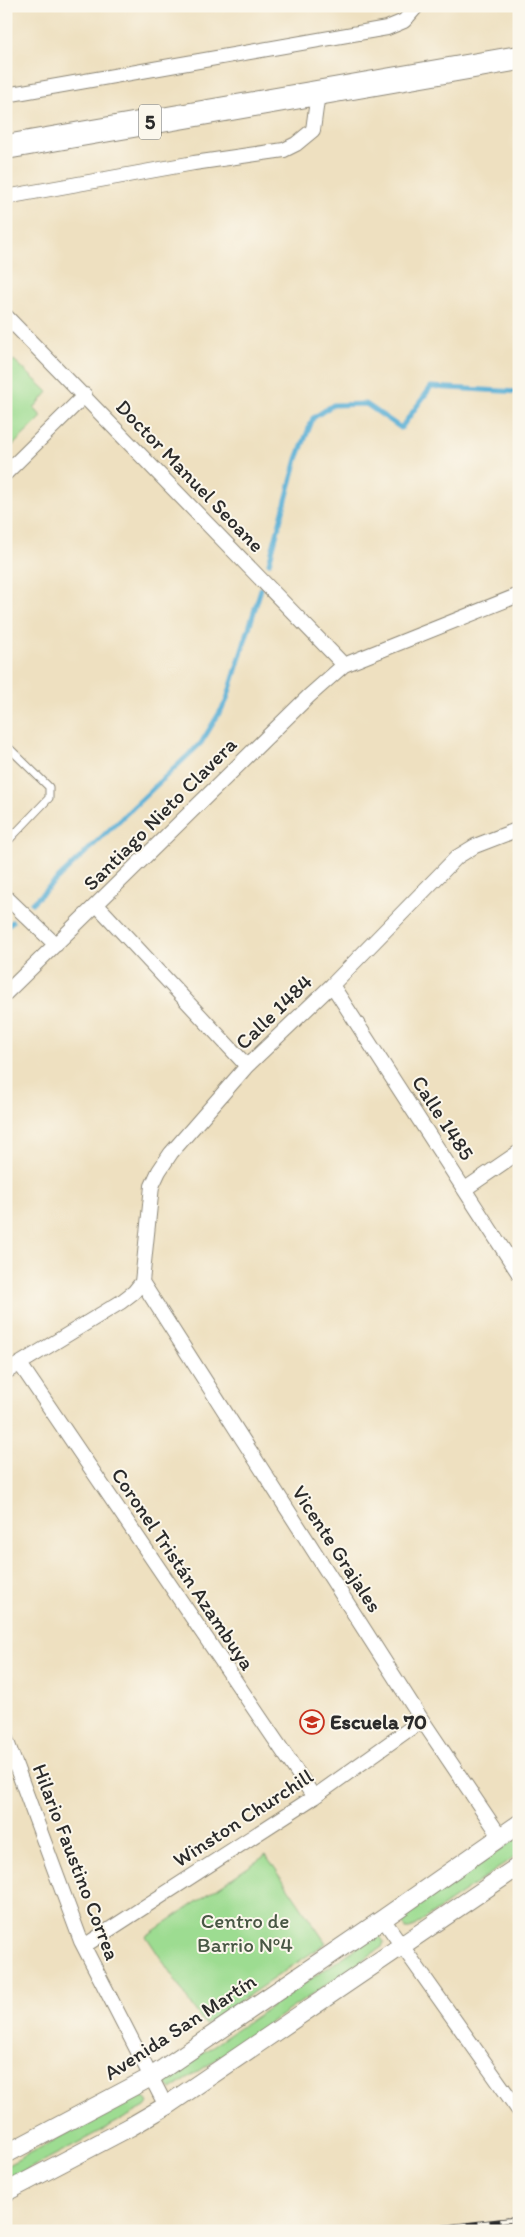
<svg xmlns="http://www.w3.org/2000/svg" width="525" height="2237" viewBox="0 0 525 2237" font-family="Itim,sans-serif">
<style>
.green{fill:#9ddc91;stroke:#64845e}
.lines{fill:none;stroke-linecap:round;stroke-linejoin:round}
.stream{stroke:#59afd5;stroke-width:5}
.service-casing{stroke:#8c8676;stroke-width:9}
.minor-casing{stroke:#8c8676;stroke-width:16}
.tertiary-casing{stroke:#8c8676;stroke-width:20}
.trunk-casing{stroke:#8c8676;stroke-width:26}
.service{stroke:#fff;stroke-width:7}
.minor{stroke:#fff;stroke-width:14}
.tertiary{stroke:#fff;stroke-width:18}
.trunk{stroke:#fff;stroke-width:24}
.rail-casing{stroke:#2b2b2b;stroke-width:5.5}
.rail{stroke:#fbf7ec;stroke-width:4;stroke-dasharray:11;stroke-linecap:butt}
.labels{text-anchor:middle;stroke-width:4;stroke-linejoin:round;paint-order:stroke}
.shield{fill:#fbf7ec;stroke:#696865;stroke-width:1}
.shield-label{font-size:20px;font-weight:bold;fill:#2b2b2b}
.street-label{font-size:21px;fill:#2b2b2b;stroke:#fbf7ec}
.poi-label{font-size:21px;font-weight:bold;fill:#2b2b2b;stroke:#fbf7ec;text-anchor:start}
.park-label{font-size:21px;fill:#485744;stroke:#fbf7ec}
</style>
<rect width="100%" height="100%" fill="#fbf7ec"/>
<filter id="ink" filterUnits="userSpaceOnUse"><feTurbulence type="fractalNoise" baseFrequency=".02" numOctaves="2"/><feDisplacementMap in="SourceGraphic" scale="10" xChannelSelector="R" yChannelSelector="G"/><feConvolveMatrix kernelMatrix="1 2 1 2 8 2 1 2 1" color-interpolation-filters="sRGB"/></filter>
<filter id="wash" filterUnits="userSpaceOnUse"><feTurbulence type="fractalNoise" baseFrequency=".0096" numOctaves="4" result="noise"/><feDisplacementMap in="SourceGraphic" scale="20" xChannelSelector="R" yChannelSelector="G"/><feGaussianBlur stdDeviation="1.12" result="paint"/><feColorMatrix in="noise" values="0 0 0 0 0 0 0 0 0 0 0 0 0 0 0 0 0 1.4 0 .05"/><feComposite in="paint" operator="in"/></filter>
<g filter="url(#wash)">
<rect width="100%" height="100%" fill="#eee0c0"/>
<path class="green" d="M14,360L48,392L34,408L42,417L6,452V367Z
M519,1837V1854L410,1929H406L401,1921L402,1916Z
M266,1855L326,1943L205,2025L146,1936Z
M379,1935L384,1942L382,1947L171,2090L163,2080L374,1936Z
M139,2095H143L148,2103L145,2107L6,2181V2166Z"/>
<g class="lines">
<path class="stream" d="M269,563L297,459L313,418L333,405L366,404L401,428L431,387L519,392
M32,903L201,743L226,702L261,589
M6,926L12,922"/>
</g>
</g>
<g filter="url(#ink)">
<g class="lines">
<g class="service-casing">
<path id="service" d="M6,745L49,787V798L6,843"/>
</g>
<g class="minor-casing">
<path id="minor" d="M6,95L387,28L404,21L417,6
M6,197L194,163L284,150L296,144L313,130L318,93
M6,316L344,665
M6,473L85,395
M6,897L56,945
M97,905L247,1066
M332,985L519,1274
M6,993L309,696L344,665L519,595
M465,1189L519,1152
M142,1282L422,1720L500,1836
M142,1282L152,1186L159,1171L171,1153L247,1066L332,985L457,857L475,846L519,829
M20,1364L314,1797
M6,1372L121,1302L134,1292L142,1282
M6,1739L81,1941L166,2106
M383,1919L519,2111
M84,1946L314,1797L422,1720"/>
</g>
<g class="tertiary-casing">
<path id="tertiary" d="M6,2154L151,2077L383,1919L519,1824
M6,2192L130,2127L166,2106L519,1866"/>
</g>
<g class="trunk-casing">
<path id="trunk" d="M6,147L519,58"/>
</g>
<use href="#service" class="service"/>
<use href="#minor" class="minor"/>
<use href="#tertiary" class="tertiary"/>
<use href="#trunk" class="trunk"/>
<g class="rail-casing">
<path id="rail" d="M413,2231L519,2219"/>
</g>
<use href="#rail" class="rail"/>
</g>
</g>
<defs>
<g id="school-ring" transform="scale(1.25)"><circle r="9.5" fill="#fbf7ec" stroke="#c8321e" stroke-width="1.5"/><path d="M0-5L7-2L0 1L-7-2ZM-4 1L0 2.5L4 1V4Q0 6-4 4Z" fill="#c8321e"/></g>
</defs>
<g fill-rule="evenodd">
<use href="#school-ring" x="312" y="1722"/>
</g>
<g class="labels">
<rect class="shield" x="139" y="104.5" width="22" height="35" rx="4"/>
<g class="shield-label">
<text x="150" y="129">5</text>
</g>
<g class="street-label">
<text transform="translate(190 476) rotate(46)" y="7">Doctor Manuel Seoane</text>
<text transform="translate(160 814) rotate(-45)" y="7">Santiago Nieto Clavera</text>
<text transform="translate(274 1012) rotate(-44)" y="7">Calle 1484</text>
<text transform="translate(443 1118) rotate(57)" y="7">Calle 1485</text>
<text transform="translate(337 1549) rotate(57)" y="7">Vicente Grajales</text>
<text transform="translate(183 1569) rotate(56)" y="7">Coronel Tristán Azambuya</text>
<text transform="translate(243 1818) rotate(-33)" y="7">Winston Churchill</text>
<text transform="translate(76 1862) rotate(69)" y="7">Hilario Faustino Correa</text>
<text transform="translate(180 2027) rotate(-33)" y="7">Avenida San Martín</text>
</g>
<g class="poi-label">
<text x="330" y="1729">Escuela 70</text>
</g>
<g class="park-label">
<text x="245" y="1928">Centro de<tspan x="245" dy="24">Barrio Nº4</tspan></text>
</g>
</g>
<rect width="525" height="2237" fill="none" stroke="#fbf7ec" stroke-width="25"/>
</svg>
